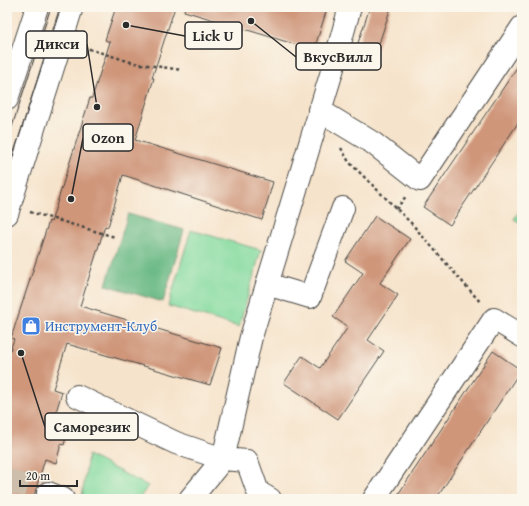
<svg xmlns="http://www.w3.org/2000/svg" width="529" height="506" viewBox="0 0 529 506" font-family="'Gentium Book Plus',serif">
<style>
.green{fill:#83da9e;stroke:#578264}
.forest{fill:#6aba85;stroke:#4a7258}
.building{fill:#cf967a}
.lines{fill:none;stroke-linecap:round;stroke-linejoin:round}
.minor-tunnel{stroke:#cdbeab;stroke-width:22;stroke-dasharray:22 11;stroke-linecap:butt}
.minor-casing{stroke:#494743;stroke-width:24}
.major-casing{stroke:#494743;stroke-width:24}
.path{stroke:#494743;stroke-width:2.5;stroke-dasharray:3 3;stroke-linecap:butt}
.minor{stroke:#fff;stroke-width:22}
.major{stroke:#fff;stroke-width:22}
.tram{stroke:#2b2b2b;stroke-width:1}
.labels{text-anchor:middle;stroke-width:3;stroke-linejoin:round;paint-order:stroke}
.shop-label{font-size:14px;fill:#366cbe;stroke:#fbf7ec;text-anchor:start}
.leader{fill:none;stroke:#2b2b2b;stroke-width:1.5}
.callout-dot{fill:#2b2b2b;stroke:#fbf7ec;stroke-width:1.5}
.callout{fill:#fbf7ec;stroke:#2b2b2b;stroke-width:1.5}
.callout-label{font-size:15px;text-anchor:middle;font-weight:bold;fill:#2b2b2b}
</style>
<rect width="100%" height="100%" fill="#fbf7ec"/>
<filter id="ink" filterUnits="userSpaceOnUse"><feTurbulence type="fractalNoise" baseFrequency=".025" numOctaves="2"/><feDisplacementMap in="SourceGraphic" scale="8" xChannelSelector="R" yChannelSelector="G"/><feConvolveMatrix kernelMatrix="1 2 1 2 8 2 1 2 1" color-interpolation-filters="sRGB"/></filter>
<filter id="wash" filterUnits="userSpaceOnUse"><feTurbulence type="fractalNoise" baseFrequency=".012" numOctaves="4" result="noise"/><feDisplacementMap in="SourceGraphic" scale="16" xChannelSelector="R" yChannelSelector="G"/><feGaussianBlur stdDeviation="0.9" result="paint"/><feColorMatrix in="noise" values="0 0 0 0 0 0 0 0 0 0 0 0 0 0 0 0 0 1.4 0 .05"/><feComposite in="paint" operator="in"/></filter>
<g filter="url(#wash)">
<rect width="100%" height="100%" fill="#f6e3cb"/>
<path class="green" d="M522,207V224L514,219Z
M191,230L261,250L239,327L168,306Z
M88,455L148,486L139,499H85L82,497Z"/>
<path class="forest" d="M128,214L184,230L163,302L106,285Z"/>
<g id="blocks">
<path class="building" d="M116,7H175L152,78H154L135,140L273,182L262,220L123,175L108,227L105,226L80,306L222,348L210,385L67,344L53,389L62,392L53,422L69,426L64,445L61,444L56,463L45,459L33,499H7V360L14,339L11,338L49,221L51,222L90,98H92L110,42L105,40Z
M185,7H308L326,12L314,50L184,11Z
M370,7H391L371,68L352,61Z
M522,60V117L450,225L423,207Z
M375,216L410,239L380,283L398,295L368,340L384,351L338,419L284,383L302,356L320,368L348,327L333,317L363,273L345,261Z
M493,351L521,370L436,499H395Z"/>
</g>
</g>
<g filter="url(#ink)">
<use href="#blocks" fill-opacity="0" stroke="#494743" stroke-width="1"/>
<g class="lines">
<path class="minor-tunnel" d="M7,480L48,493"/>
<g class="minor-casing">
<path id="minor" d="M319,110L373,143L420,180L522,27
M267,284L310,297L343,208
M77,396L176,443L223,459L247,461L258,492L270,499
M48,493L63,499
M190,499L223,459L251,337L333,68L350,7
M374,499L494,319L522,336"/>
</g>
<g class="major-casing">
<path id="major" d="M7,99L37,7
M7,214L72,7"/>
</g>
<path class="path" d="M83,47L134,63L182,70
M341,148L349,162L411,223L481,303
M396,209L407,195
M30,212L115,237"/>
<use href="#minor" class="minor"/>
<use href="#major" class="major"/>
<path class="tram" d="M7,142L51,7
M7,174L61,7"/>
</g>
</g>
<defs>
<g id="shop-square" transform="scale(1)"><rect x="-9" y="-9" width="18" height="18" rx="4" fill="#3f7fe0" stroke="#fbf7ec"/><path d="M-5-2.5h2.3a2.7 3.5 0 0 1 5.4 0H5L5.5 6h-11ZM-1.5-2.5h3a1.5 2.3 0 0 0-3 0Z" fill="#fff"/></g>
</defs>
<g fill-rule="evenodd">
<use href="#shop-square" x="31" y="326"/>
</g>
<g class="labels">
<g class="shop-label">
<text x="45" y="331">Инструмент-Клуб</text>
</g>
</g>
<path class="leader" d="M126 25L185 36M97 107L87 44M251 21L296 57M71 199L83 138M21 353L45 427"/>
<g class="callout-dot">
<circle cx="126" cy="25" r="4"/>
<circle cx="97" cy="107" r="4"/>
<circle cx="251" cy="21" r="4"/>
<circle cx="71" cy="199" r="4"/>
<circle cx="21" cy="353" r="4"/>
</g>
<g class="callout">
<rect x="185" y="22" width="57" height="27" rx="4"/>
<rect x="26" y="31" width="61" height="27" rx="4"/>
<rect x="296" y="43" width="85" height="27" rx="4"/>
<rect x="83" y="124" width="50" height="27" rx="4"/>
<rect x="45" y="413" width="93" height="27" rx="4"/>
</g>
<g class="callout-label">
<text x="213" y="41">Lick U</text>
<text x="57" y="49">Дикси</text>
<text x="338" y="62">ВкусВилл</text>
<text x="108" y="143">Ozon</text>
<text x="92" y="432">Саморезик</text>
</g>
<rect width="529" height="506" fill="none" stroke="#fbf7ec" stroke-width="24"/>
<path d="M20 480v6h57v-6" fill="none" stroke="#2b2b2b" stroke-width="2"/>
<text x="26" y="480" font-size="12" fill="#2b2b2b" stroke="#fbf7ec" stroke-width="3" paint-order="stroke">20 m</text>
</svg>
